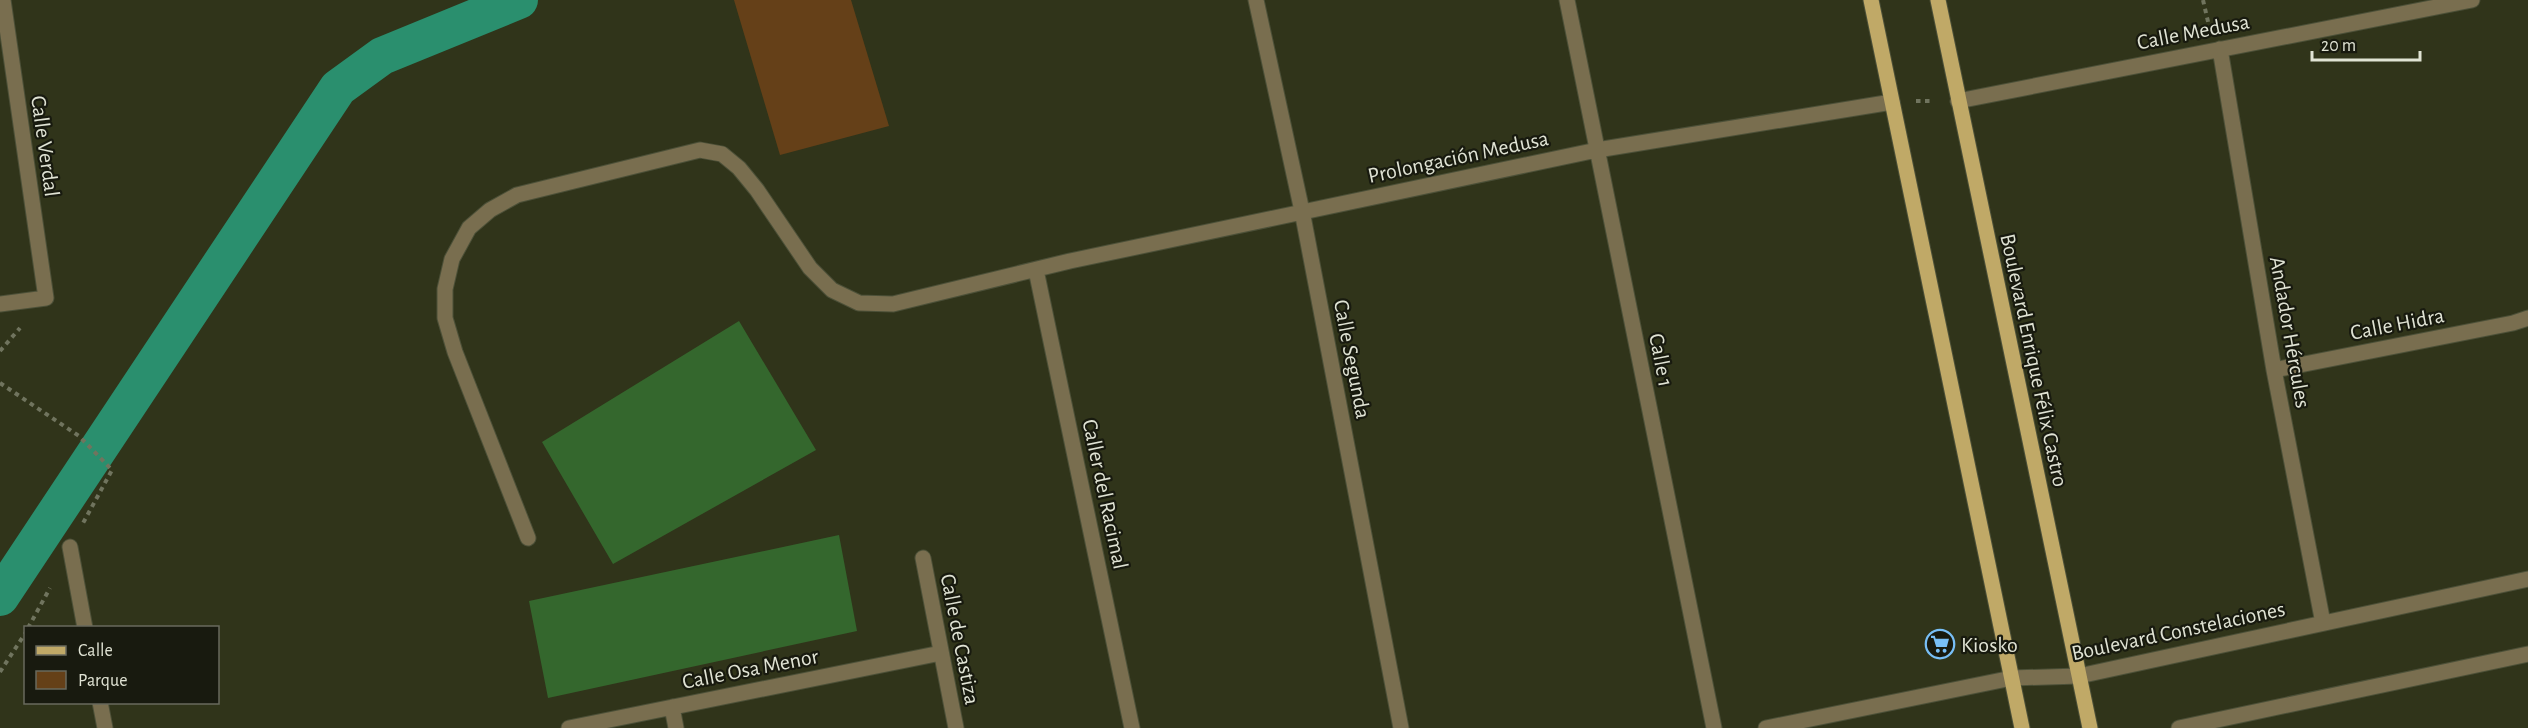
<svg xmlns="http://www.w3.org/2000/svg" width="2528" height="728" viewBox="0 0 2528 728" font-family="'Alegreya Sans',sans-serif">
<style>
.green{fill:#654018}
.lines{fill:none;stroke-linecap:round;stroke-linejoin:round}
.canal{stroke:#2a8f6e;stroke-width:38}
.building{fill:#34672d}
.minor-casing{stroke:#4c5038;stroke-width:17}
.major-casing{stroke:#4c5038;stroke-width:17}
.path{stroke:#70745e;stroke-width:4;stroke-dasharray:4.5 4.5;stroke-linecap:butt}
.minor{stroke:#796e4f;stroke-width:15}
.major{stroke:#c0a967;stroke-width:15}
.labels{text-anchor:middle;stroke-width:4.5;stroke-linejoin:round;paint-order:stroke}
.street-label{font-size:22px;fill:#e0e3d4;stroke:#181a0f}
.poi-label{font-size:22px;fill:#e0e3d4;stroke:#181a0f;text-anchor:start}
</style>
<rect width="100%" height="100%" fill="#30341a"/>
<path class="green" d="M734,0H851L889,126L780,155Z"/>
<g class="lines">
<path class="canal" d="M0,597L338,88L382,56L519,0"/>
</g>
<path class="building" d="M739,321L816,450L613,564L542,442Z
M839,535L857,631L548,698L529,601Z"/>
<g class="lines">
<g class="minor-casing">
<path id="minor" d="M1256,0L1302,211L1401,728
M1567,0L1714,728
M2220,49L2274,370L2323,623
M1958,101L2472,0
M1036,270L1132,728
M0,304L46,298L3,0
M2274,370L2513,323L2528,318
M528,538L455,352L445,318V289L452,259L469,228L490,210L517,195L700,150L722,154L739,168L757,190L810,268L832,290L859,303L893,304L1070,261L1597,150L1892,102
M70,547L85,628
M923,558L956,728
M100,702L105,728
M672,707L676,728
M569,728L941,653
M1766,728L2012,678L2079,676L2528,579
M2179,728L2528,654"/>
</g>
<g class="major-casing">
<path id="major" d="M1871,0L2022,728
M1938,0L2090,728"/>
</g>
<path class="path" d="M2203,0L2209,26
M1916,101H1933
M0,351L20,328
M0,383L79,436L112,470L82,525
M28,628L50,588
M0,672L26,632"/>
<use href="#minor" class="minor"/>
<use href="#major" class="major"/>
</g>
<defs>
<g id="supermarket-ring" transform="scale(1.5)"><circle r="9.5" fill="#181a0f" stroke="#78bff7" stroke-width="1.5"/><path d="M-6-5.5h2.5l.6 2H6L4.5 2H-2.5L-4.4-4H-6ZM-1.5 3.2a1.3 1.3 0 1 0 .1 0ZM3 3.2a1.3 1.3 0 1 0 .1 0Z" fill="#78bff7"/></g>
</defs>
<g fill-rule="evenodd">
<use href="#supermarket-ring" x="1940" y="644"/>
</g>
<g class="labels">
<g class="street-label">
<text transform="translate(2193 31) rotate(-11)" y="8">Calle Medusa</text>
<text transform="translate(46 146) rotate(82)" y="8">Calle Verdal</text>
<text transform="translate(1458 156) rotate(-12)" y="8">Prolongación Medusa</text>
<text transform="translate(2397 323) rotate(-11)" y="8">Calle Hidra</text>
<text transform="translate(2291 332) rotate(80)" y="8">Andador Hércules</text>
<text transform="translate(1353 359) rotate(79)" y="8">Calle Segunda</text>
<text transform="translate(1662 360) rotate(79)" y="8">Calle 1</text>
<text transform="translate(2035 360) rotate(78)" y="8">Boulevard Enrique Félix Castro</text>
<text transform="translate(1106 494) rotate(78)" y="8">Caller del Racimal</text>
<text transform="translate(2178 630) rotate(-12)" y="8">Boulevard Constelaciones</text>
<text transform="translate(961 639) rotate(79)" y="8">Calle de Castiza</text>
<text transform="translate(750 668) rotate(-11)" y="8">Calle Osa Menor</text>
</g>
<g class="poi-label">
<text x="1961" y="652">Kiosko</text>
</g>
</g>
<rect x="24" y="626" width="195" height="78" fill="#181a0f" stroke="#686a5e" stroke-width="1.5"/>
<rect x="36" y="646" width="30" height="9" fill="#c0a967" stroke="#686a5e" stroke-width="1.5"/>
<text x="78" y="656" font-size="18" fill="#e0e3d4">Calle</text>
<rect x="36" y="671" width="30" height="18" fill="#654018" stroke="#686a5e" stroke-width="1.5"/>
<text x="78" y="686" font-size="18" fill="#e0e3d4">Parque</text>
<path d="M2312 51v9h108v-9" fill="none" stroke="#e0e3d4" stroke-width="3"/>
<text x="2321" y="51" font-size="18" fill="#e0e3d4" stroke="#181a0f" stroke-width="4.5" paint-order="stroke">20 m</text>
</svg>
